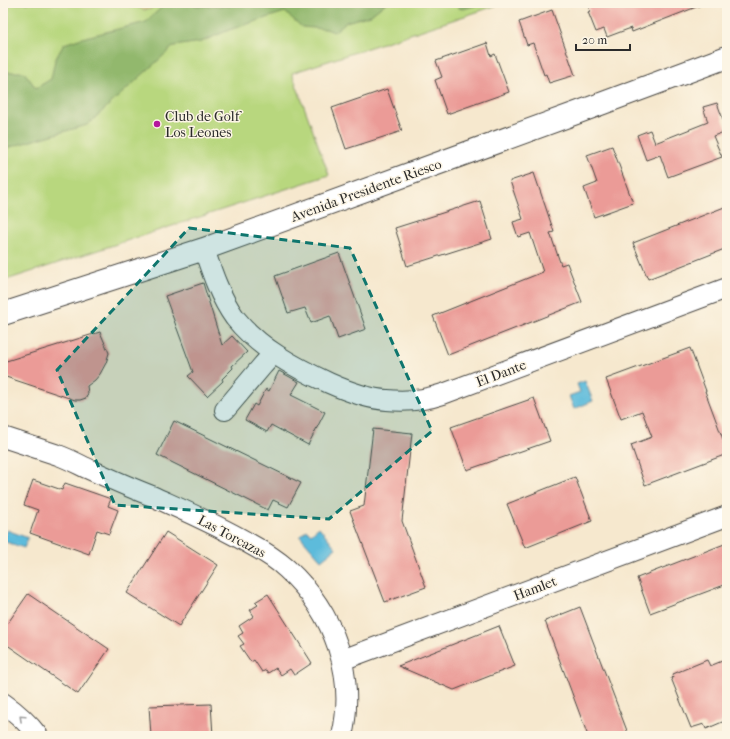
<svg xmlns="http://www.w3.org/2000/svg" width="730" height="739" viewBox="0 0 730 739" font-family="'IM FELL French Canon',serif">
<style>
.green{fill:#b8d77e;stroke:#728154}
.forest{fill:#92b86d;stroke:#5e724c}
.sand{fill:#eeda9e;stroke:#8c8264}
.water{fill:#5dbbdb;stroke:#447383}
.building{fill:#eb9b97}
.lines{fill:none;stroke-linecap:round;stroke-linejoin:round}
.street-casing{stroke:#494743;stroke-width:22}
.secondary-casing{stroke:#494743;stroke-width:24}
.street{stroke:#fff;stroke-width:20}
.secondary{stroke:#fff;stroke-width:22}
.oneway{stroke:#a0a0a0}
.marked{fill:#0f766e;fill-opacity:0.2;stroke:#0f766e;stroke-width:3;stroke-dasharray:8 5;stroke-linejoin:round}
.poi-dot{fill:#b5179e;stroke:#fcf5e5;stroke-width:1.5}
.labels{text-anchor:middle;stroke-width:3;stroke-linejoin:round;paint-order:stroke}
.poi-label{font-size:14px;fill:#2b2b2b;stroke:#fcf5e5;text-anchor:start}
.street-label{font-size:14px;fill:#2b2b2b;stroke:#fcf5e5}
</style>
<rect width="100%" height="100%" fill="#fcf5e5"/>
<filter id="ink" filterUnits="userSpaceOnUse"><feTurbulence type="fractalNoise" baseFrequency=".025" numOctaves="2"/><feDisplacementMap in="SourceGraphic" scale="8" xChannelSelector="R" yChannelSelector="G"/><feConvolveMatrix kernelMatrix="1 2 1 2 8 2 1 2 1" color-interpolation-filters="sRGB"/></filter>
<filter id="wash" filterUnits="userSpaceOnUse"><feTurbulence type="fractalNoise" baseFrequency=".012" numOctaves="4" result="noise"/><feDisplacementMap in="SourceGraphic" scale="16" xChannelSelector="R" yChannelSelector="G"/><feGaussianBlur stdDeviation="0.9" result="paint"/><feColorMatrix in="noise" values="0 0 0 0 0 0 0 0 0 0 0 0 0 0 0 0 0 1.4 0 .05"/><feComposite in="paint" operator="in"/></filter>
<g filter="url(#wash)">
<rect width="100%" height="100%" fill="#f6e8ce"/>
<path class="green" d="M3,3H504L292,73L329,175L3,281Z"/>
<path class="forest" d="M170,3H187L199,6H229L236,3H386L371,15L346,22L334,32L326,29L302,27L285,12L229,30L201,42L174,46L87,125L3,149V73L4,72H24L36,88L51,79L55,60L64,44L82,38L146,22L163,6Z
M457,3H484L463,9L459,8Z"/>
<path class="sand" d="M136,3H155L151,9L143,10L137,6Z"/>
<path class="water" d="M585,381L593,401L574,409L569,396L580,392L577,384Z
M319,527L336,548L321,560L300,536L307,530L311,534Z
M7,530L28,538L24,548L3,541Z"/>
<g id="blocks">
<path class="building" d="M587,3H704V4L632,32L631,28L607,37L604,29L596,32L588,12L590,11Z
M552,10L575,75L549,83L546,74L544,75L533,43L527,45L519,22Z
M487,43L491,56L495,54L509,92L447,114L435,80L442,77L436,61Z
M387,89L402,131L346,149L332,108Z
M717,103L727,130V131L713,136L722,157L668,177L660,155L646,160L637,135L650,130L655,143L708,122L703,107Z
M612,146L633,203L594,217L584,188L597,183L587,155Z
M534,173L554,232L550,233L561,265L567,263L582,302L448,355L433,316L543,272L530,233L518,237L513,222L523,219L510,181Z
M480,201L492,239L407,266L395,228Z
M727,206V248L648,279L633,243Z
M339,253L366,329L338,339L330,316L311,323L305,308L288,313L275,276Z
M203,283L222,345L232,336L247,352L232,366L233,368L222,379L223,381L207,396L188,376L193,372L165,296Z
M100,332L109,353L106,363L100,374L95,380L87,386L88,393L86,398L80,400H75L3,376V362Z
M690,348L706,391H705L727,450V454L645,485L631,445L652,437L642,411L621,419L606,379Z
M279,371L299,382L291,395L325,412L308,445L271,425L267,432L245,420L254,404L257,406L266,389L269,391Z
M534,398L550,441L467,470L451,427Z
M174,421L301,483L288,507L273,500L268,510L157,455Z
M373,429L412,433L402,521L426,587L385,602L350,511L364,506Z
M575,477L592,521L525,548L507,504Z
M33,480L62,490L65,483L111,499L108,506L118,510L109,534L97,530L89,554L30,533L38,510L24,505Z
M166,532L218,565L179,626L127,593Z
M727,543V584L650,613L637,578Z
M28,594L109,649L78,694L3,642V630Z
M268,594L312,663L294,675L290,669L281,675L276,668L268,673L266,670L262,672L254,660L251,662L240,646L244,644L238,636L243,633L239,626L254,616L250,610L258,605L255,602Z
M580,607L629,736H588L545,621Z
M499,626L515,666L454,690L398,666Z
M727,659V720L706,729L704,724L691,728L671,678L674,677L673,674L707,660L710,666Z
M211,704L213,736H151L149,706Z"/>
</g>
</g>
<g filter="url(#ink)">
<use href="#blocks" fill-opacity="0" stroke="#494743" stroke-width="1"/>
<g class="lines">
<g class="street-casing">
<path id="street" d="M204,249C212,273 220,297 235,318C259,348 294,367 329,383C347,391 367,399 387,400C406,402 425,400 443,394L727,288
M225,410L263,365L274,353
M3,437C21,443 40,449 58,455C69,459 80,465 91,470C111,479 131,488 152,496C185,511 218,525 250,544C263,551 276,559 287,569C310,590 328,617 338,647C347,675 349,707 342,736
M342,660L727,516
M3,703C16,712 28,723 38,736"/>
</g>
<g class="secondary-casing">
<path id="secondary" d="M3,314L204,249L579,112L727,57"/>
</g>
<use href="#street" class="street"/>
<use href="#secondary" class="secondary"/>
</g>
<defs><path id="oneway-chevron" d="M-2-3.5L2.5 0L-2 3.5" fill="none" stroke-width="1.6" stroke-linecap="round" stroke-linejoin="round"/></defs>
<use class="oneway" href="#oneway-chevron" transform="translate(22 718) rotate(-137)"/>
</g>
<path class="marked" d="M189,228L350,248L432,431L329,519L115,505L57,370Z"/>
<circle class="poi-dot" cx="157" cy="124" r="4"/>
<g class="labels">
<g class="poi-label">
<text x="165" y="121">Club de Golf<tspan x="165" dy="16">Los Leones</tspan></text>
</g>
<g class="street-label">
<text transform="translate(366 190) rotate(-20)" y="5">Avenida Presidente Riesco</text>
<text transform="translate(501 373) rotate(-21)" y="5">El Dante</text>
<text transform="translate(232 536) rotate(28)" y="5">Las Torcazas</text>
<text transform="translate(535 588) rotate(-21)" y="5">Hamlet</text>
</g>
</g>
<rect width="730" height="739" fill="none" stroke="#fcf5e5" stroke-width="16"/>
<path d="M576 44v6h54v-6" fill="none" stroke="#2b2b2b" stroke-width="2"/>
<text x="582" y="44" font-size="12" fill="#2b2b2b" stroke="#fcf5e5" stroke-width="3" paint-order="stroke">20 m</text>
</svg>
